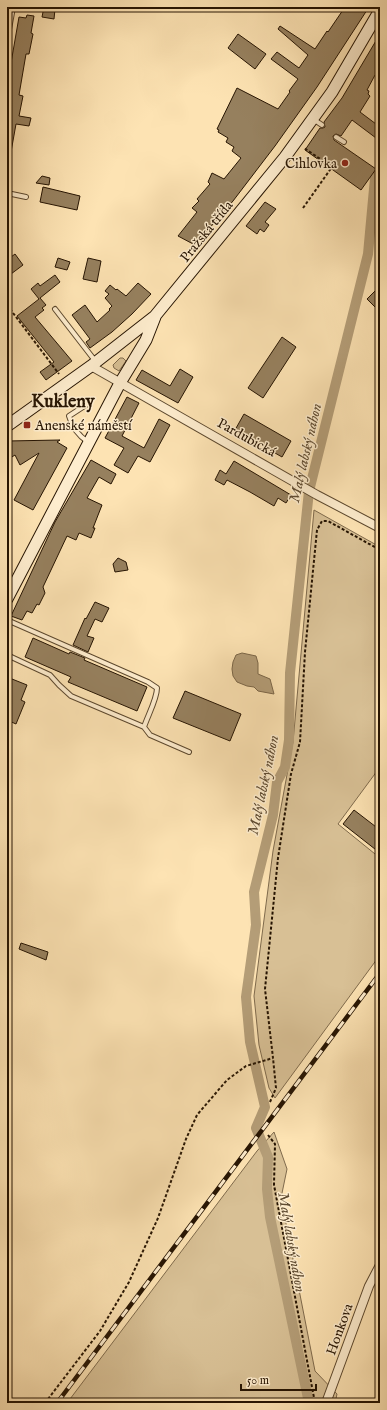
<svg xmlns="http://www.w3.org/2000/svg" width="387" height="1410" viewBox="0 0 387 1410" font-family="'IM FELL English',serif">
<style>
.green{fill:#d8c095;stroke:#7f6a4c}
.water{fill:#b49d77;stroke:#7b6648}
.lines{fill:none;stroke-linecap:round;stroke-linejoin:round}
.stream{stroke:#7b6648;stroke-width:3}
.canal{stroke:#b49d77;stroke-width:10}
.building{fill:#96805e;stroke:#261402}
.lane-casing{stroke:#5c482e;stroke-width:6}
.street-casing{stroke:#5c482e;stroke-width:10}
.secondary-casing{stroke:#261402;stroke-width:13}
.path{stroke:#261402;stroke-width:2;stroke-dasharray:3 2;stroke-linecap:butt}
.lane{stroke:#feedce;stroke-width:4}
.street{stroke:#feedce;stroke-width:8}
.secondary{stroke:#feedce;stroke-width:11}
.rail-casing{stroke:#261402;stroke-width:4.5}
.rail{stroke:#feedce;stroke-width:3;stroke-dasharray:9;stroke-linecap:butt}
.poi-dot{fill:#8f2418;stroke:#feedce;stroke-width:1.5}
.labels{text-anchor:middle;stroke-width:3;stroke-linejoin:round;paint-order:stroke}
.poi-label{font-size:14px;fill:#261402;stroke:#feedce;text-anchor:end}
.street-label{font-size:14px;fill:#261402;stroke:#feedce}
.water-label{font-size:15px;font-style:italic;fill:#5f4b31;stroke:#feedce}
.district-label{font-size:18px;font-weight:bold;fill:#261402;stroke:#feedce}
</style>
<rect width="100%" height="100%" fill="#fde3b3"/>
<filter id="stains"><feTurbulence type="fractalNoise" baseFrequency=".005" numOctaves="4"/><feColorMatrix values="0 0 0 0 .2 0 0 0 0 .09 0 0 0 0 .02 0 0 0 .5 -.17"/></filter>
<radialGradient id="worn" r=".72"><stop offset=".6" stop-color="#630" stop-opacity="0"/><stop offset="1" stop-color="#630" stop-opacity=".3"/></radialGradient>
<path class="green" d="M120,358H123L126,361L119,371L114,368L113,365Z
M314,510L380,547V650H378L380,680V767L338,824L380,858V955L275,1098L269,1088L259,1045L254,996L273,851L293,742Z
M274,1132L287,1169L281,1198L315,1371L337,1394L335,1403H67L257,1151Z"/>
<path class="water" d="M242,653L256,656L258,663V674L270,679L274,694L258,691L254,687L247,686L237,682L233,676L232,669L233,662L236,655Z"/>
<g class="lines">
<path class="stream" d="M377,1403L380,1389"/>
<path class="canal" d="M309,1403L270,1217L267,1189L268,1157L256,1128L265,1107L250,1042L246,997L256,925L254,892L273,815L277,782L285,767L289,740L290,673L309,491L368,254L375,178L380,170"/>
</g>
<path class="building" d="M44,7L55,9L54,19L42,17Z
M345,7H369L317,87L275,146L233,201L195,245L178,236L197,212L192,208L199,201L197,199L210,184L208,182L212,173L224,179L241,158L232,151L234,147L226,142L228,138L218,132L219,130L217,129L237,88L278,109L290,92L289,91L298,79L271,59L277,52L299,68L308,55L278,29L280,26L315,49L327,31L328,32Z
M27,15L34,16L31,33L33,34L29,54H26L19,95L23,96L19,116L31,118L29,126L16,124L11,152L7,151V86L19,17L26,18Z
M238,34L266,54L255,69L228,48Z
M380,34V71L377,76L375,75L367,90L369,91L368,94L370,96L360,112L380,127V141L352,120L341,136L336,134L333,136L334,140L376,169L361,190L305,150L320,128H323L325,127L324,122L342,98Z
M42,176L50,178L49,185L36,183Z
M43,187L80,196L77,210L40,202Z
M265,202L276,209L265,222L269,225L264,232L260,229L257,234L246,226Z
M15,254L23,265L7,277V260Z
M58,258L70,262L67,270L55,267Z
M88,258L101,261L97,282L83,279Z
M55,275L60,282L40,298L46,305L42,308L44,310L35,317L72,361L46,380L40,372L54,362L17,316L39,299L31,289L38,283L40,286Z
M138,283L151,294L132,314L112,332L90,348L86,342L90,339L72,315L85,305L97,322L110,310L109,309L112,306L105,298L109,294L105,291L110,285L116,290L117,289L126,296Z
M380,286V312L367,299Z
M282,337L296,347L263,398L248,388Z
M180,369L193,377L178,403L136,380L142,370L170,386Z
M127,397L139,403L122,436L144,448L159,419L170,425L150,462L138,456L128,473L114,465L124,448L105,438Z
M244,414L291,441L282,457L235,430Z
M60,440L57,442L67,448L33,510L14,500L39,453L20,465L15,455L7,460V441Z
M91,460L116,474L111,484L99,477L87,498L102,505L93,528H95L91,538L79,533L76,540L67,536L43,587L45,593L39,605L37,604L32,613L27,611L22,620L11,616L55,522Z
M234,461L291,495L286,503L278,498L274,506L250,492L227,480L224,485L215,480L220,470L226,474Z
M118,558L126,562L128,570L115,572L113,564Z
M95,602L109,608L102,622L95,619L87,636L94,638L88,652L73,645L85,618L86,619Z
M33,638L69,654L70,652L85,658L84,660L147,687L137,711L68,682L71,677L25,657Z
M7,677L27,685L21,700L25,702L16,724L7,720Z
M185,691L241,714L230,741L173,718Z
M354,810L380,830V853L343,824Z
M21,943L48,952L46,960L19,949Z"/>
<g class="lines">
<g class="lane-casing">
<path id="lane" d="M313,119L322,125
M336,137L344,142
M7,193L26,197
M55,309L96,362
M88,442C79,436 72,427 69,416L89,403
M7,620L148,682L157,688C157,699 148,715 144,727L150,735L189,752
M7,655L50,675L59,685L71,696L144,727"/>
</g>
<g class="street-casing">
<path id="street" d="M7,29L11,7
M91,366L317,495L380,528
M326,1403L369,1286L380,1265"/>
</g>
<g class="secondary-casing">
<path id="secondary" d="M7,426L91,366L155,316L285,157L332,92L380,10
M7,599L120,383L146,340L155,317"/>
</g>
<path class="path" d="M303,208L332,167L304,148
M7,305L59,374
M270,1102L276,1088L273,1058
M268,1135L275,1144L274,1185L315,1403
M45,1403L100,1331L129,1282L158,1218L186,1139L197,1115L227,1080L246,1066L273,1058L265,989L278,858L291,774L300,742L305,652L317,530L322,521H328L380,550"/>
<use href="#lane" class="lane"/>
<use href="#street" class="street"/>
<use href="#secondary" class="secondary"/>
<g class="rail-casing">
<path id="rail" d="M57,1403L380,973"/>
</g>
<use href="#rail" class="rail"/>
</g>
<g class="poi-dot">
<circle cx="345" cy="163" r="4"/>
<rect x="23" y="421" width="8" height="8" rx="2"/>
</g>
<g class="labels">
<g class="poi-label">
<text x="337" y="168">Cihlovka</text>
<text x="35" y="430" text-anchor="start">Anenské náměstí</text>
</g>
<g class="street-label">
<text transform="translate(206 231) rotate(-51)" y="5">Pražská třída</text>
<text transform="translate(247 437) rotate(29)" y="5">Pardubická</text>
<text transform="translate(339 1329) rotate(-70)" y="5">Honkova</text>
</g>
<g class="water-label">
<text transform="translate(305 453) rotate(-77)" y="5">Malý labský náhon</text>
<text transform="translate(263 785) rotate(-78)" y="5">Malý labský náhon</text>
<text transform="translate(292 1242) rotate(80)" y="5">Malý labský náhon</text>
</g>
<g class="district-label">
<text x="63" y="407">Kukleny</text>
</g>
</g>
<rect width="387" height="1410" fill="none" stroke="#fde3b3" stroke-width="24"/>
<rect x="8" y="8" width="371" height="1394" fill="none" stroke="#261402" stroke-width="2"/>
<rect x="12" y="12" width="363" height="1386" fill="none" stroke="#261402"/>
<path d="M241 1384v6h75v-6" fill="none" stroke="#261402" stroke-width="2"/>
<text x="247" y="1384" font-size="12" fill="#261402" stroke="#feedce" stroke-width="3" paint-order="stroke">50 m</text>
<rect width="100%" height="100%" filter="url(#stains)"/>
<rect width="100%" height="100%" fill="url(#worn)"/>
</svg>
